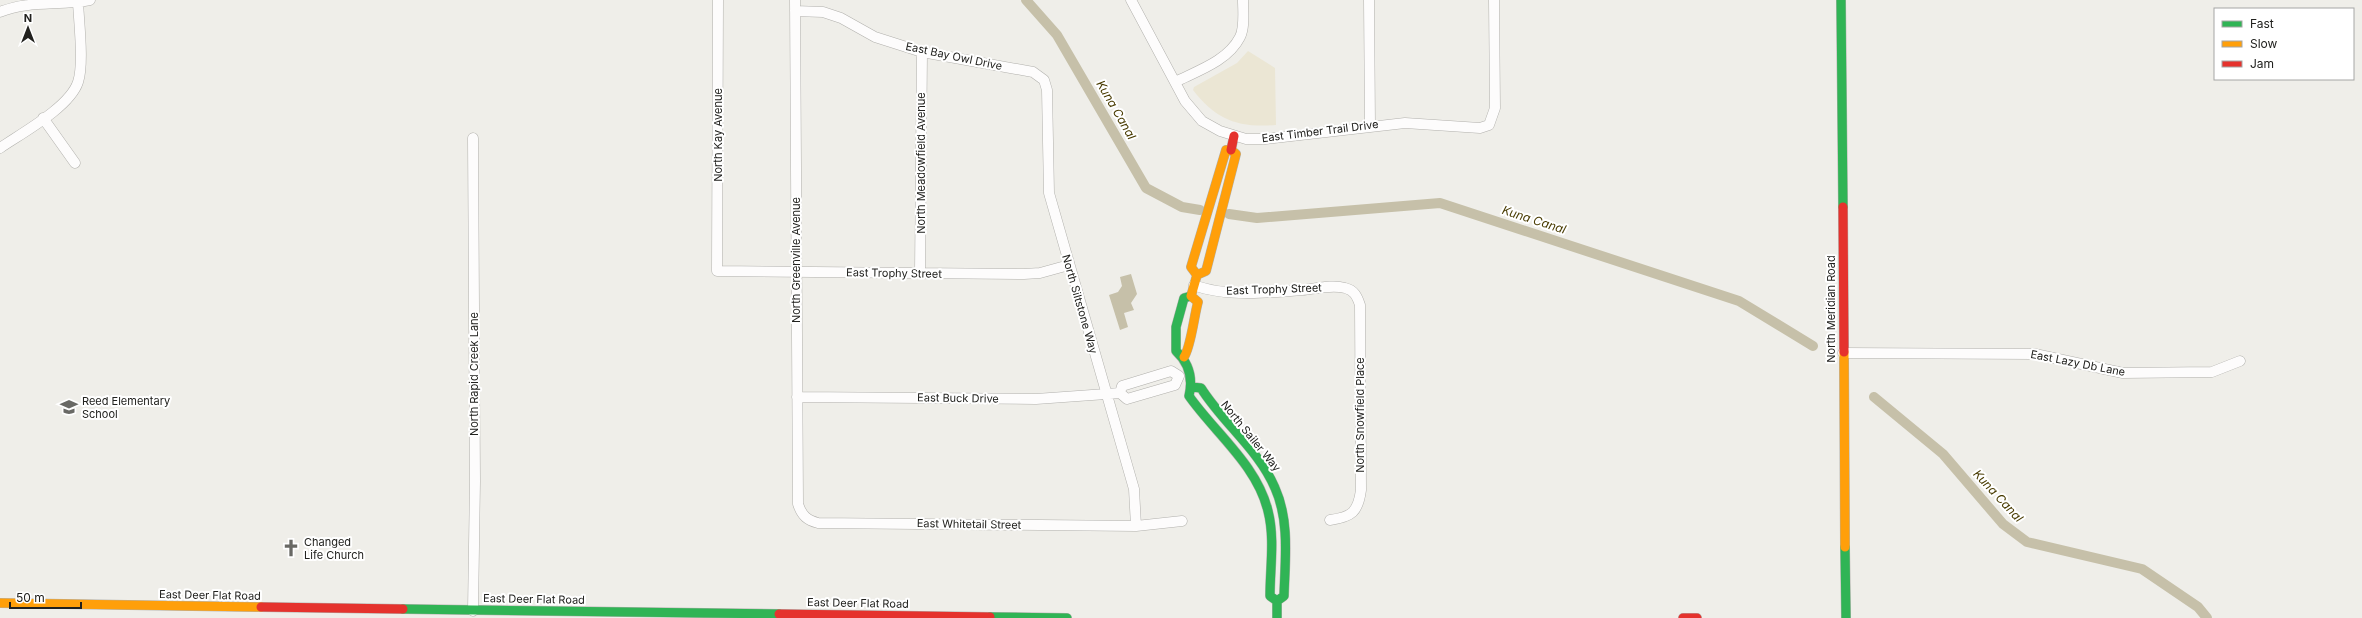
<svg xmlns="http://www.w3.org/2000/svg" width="2362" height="618" viewBox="0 0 2362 618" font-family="Inter,sans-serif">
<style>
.green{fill:#ebe6d4}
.water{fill:#c6c0a9}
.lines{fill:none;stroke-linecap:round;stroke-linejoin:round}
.canal{stroke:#c6c0a9;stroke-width:10}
.street-casing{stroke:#b1b0ac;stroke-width:11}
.fast-casing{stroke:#b1b0ac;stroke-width:10}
.slow-casing{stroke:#b1b0ac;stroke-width:10}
.jam-casing{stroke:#b1b0ac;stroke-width:10}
.street{stroke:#fdfcfc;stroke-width:10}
.fast{stroke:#30b455;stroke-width:9}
.slow{stroke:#ff9f0a;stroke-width:9}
.jam{stroke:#e5322d;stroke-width:9}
.labels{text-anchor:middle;stroke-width:4;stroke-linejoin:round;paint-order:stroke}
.street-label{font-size:11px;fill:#21211e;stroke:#fff}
.poi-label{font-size:11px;fill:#21211e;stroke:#fff;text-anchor:start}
.water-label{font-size:12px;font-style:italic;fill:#483b00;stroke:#fff}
</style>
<rect width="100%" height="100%" fill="#efeee9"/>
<path class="green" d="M1248,51L1275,68L1276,125C1238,128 1216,120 1193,90L1194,87L1237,63Z"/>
<path class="water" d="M1131,274L1137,294L1131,303L1134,310L1124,313L1128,327L1120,330L1109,295L1118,292L1122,286L1120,277Z"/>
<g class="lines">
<path class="canal" d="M1026,0L1057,35L1146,188L1182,207L1200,210
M1229,214L1257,218L1440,203L1739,301L1813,346
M1874,397L1943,454L2003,524L2027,542L2142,569L2198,607L2207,618"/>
<g class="street-casing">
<path id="street" d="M718,0L717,271L1024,274L1040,273L1069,265
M795,0L798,504C802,516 807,520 818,523L1136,526L1182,521
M1131,0L1185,101L1202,121L1220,131L1246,139H1265L1405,123L1480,128L1489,125L1495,108L1494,0
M1369,0L1370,125
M795,11L823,12L841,18L875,37L922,52L1033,72L1044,80L1047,90L1049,193L1134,489L1136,526
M0,12C29,0 59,6 90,0
M1175,82C1197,71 1228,61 1240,37C1245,27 1243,11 1243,0
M43,118L75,163
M0,148C22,133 70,107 78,82C84,64 79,23 78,2
M920,273L922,52
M1194,285C1224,297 1270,293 1302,290C1315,289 1332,284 1345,288C1354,290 1357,296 1360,305L1361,490C1358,512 1352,517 1330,520
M1843,353L2035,354L2123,373L2212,372L2240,361
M1171,371L1179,376L1175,385L1127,399L1120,393L1122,386Z
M797,397L1036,399L1120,393
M473,611L475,481L473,138"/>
</g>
<g class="fast-casing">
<path id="fast" d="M1841,0L1843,207
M1191,296L1184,298L1176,327V351C1189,363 1193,379 1189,396C1215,433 1257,465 1268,511C1275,538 1270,568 1270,596L1277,601
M1192,387L1201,388C1223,423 1259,450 1275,488C1290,521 1285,561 1284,596L1277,601
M1845,547L1846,618
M1277,601V618
M403,609L779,614
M990,617L1067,618"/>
</g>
<g class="slow-casing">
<path id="slow" d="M1191,296L1197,275L1191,267L1226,150H1231L1236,154L1206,271L1197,275
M1844,352L1845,547
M1184,357C1191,347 1194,316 1198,302L1191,296
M0,603L261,607"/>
</g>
<g class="jam-casing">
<path id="jam" d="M1231,150L1234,136
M1843,207L1844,352
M261,607L403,609
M779,614L990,617
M1683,618H1697"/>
</g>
<use href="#street" class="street"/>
<use href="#fast" class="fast"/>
<use href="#slow" class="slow"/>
<use href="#jam" class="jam"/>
</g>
<defs>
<g id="school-bare" transform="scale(1.38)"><path d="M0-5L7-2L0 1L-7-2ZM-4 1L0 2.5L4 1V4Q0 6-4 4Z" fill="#696965" stroke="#fff" stroke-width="2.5" paint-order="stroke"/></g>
<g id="church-bare" transform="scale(1.38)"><path d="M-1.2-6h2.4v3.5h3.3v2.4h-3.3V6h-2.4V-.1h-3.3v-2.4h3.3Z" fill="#696965" stroke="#fff" stroke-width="2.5" paint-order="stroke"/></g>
</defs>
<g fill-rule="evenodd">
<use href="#school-bare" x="69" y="407"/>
<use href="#church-bare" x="291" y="548"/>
</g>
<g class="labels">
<g class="street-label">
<text transform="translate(954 56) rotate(12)" y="4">East Bay Owl Drive</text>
<text transform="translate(1320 131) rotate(-7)" y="4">East Timber Trail Drive</text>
<text transform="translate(718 135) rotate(-90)" y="4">North Kay Avenue</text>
<text transform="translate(921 163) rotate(-90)" y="4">North Meadowfield Avenue</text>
<text transform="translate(796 260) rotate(-90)" y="4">North Greenville Avenue</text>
<text transform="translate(894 273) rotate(1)" y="4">East Trophy Street</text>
<text transform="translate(1274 289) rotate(-2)" y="4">East Trophy Street</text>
<text transform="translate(1080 304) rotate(74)" y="4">North Siltstone Way</text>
<text transform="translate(1831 309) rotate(-90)" y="4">North Meridian Road</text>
<text transform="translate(2078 363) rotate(11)" y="4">East Lazy Db Lane</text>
<text transform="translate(474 374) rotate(-90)" y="4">North Rapid Creek Lane</text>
<text transform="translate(958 398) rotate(1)" y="4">East Buck Drive</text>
<text transform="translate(1360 415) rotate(-90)" y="4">North Snowfield Place</text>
<text transform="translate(1251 436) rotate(51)" y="4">North Sailer Way</text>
<text transform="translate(969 524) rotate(1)" y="4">East Whitetail Street</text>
<text transform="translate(210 595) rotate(1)" y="4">East Deer Flat Road</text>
<text transform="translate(534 599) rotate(1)" y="4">East Deer Flat Road</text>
<text transform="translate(858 603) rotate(1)" y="4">East Deer Flat Road</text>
</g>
<g class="poi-label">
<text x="82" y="405">Reed Elementary<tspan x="82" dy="13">School</tspan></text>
<text x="304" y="546">Changed<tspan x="304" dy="13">Life Church</tspan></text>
</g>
<g class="water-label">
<text transform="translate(1116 110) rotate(60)" y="4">Kuna Canal</text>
<text transform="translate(1534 220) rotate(18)" y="4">Kuna Canal</text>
<text transform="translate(1998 496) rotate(47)" y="4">Kuna Canal</text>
</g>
</g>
<rect x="2214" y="8" width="140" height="72" fill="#ffffff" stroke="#a6a6a5"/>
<rect x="2222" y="21" width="20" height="6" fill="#30b455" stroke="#a6a6a5"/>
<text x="2250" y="28" font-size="12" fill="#21211e">Fast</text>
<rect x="2222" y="41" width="20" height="6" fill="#ff9f0a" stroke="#a6a6a5"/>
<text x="2250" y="48" font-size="12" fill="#21211e">Slow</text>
<rect x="2222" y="61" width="20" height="6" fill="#e5322d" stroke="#a6a6a5"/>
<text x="2250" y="68" font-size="12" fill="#21211e">Jam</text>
<g transform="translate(28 28)" stroke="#ffffff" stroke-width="3" paint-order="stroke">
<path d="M0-3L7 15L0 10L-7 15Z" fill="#21211e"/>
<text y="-6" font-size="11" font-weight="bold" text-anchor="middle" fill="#21211e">N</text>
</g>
<path d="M10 602v6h71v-6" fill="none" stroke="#21211e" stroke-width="2"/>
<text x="16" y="602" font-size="12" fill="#21211e" stroke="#ffffff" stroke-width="3" paint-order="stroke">50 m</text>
</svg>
